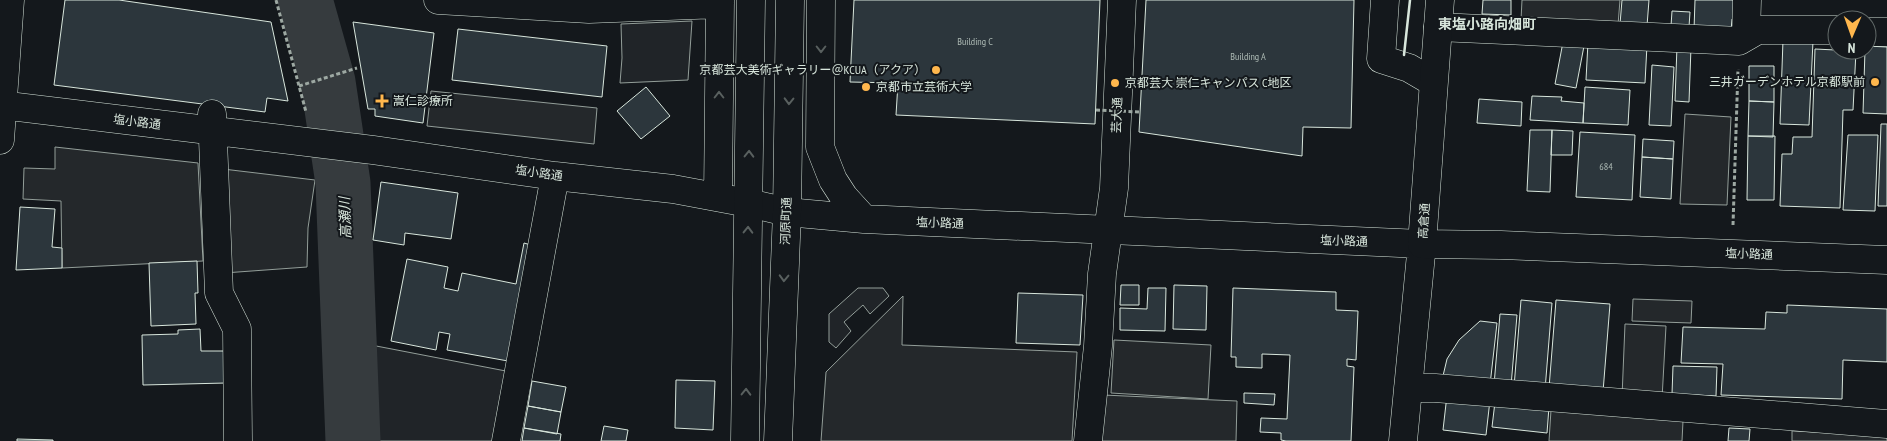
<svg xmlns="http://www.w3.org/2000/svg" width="1887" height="441" viewBox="0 0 1887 441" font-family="'PT Sans Narrow','Noto Sans JP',sans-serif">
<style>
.green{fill:#202428;stroke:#939e99}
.parking{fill:#24282b;stroke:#939e99}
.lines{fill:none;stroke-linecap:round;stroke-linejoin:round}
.river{stroke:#363b3e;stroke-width:55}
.building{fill:#2c363c;stroke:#d8e6dc}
.minor-casing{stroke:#d8e6dc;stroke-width:29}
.major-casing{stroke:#d8e6dc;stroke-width:29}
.highway-casing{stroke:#d8e6dc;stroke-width:29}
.path{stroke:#9da8a2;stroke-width:3;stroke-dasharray:4 2.5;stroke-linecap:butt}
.minor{stroke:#14181c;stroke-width:28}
.major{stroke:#14181c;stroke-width:28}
.highway{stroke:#14181c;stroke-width:28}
.path-bridge{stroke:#9da8a2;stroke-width:3;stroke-dasharray:4 2.5;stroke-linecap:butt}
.wall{stroke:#d8e6dc;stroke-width:2.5}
.oneway{stroke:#59605f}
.poi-dot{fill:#ffb74d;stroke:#14181c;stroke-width:2}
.labels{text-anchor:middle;stroke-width:4;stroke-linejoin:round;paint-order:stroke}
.number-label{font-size:10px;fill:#adbab4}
.poi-label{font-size:12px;fill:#d8e6dc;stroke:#14181c;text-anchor:start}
.street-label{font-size:12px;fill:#d8e6dc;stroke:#14181c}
.neighbourhood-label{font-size:14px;font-weight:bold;fill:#d8e6dc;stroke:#14181c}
.water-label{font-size:14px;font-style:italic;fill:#d8e6dc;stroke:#14181c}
</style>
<rect width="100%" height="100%" fill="#14181c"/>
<path class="green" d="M692,21L688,80L620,83L622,58L621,24Z
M858,288H883L889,296L870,314L863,305L844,322L851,331L836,348L829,342V314Z
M371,345L511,372L497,441H371Z"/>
<path class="parking" d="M1522,0H1620L1618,25L1521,20Z
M431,91L597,108L594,144L427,126Z
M1685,114L1731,117L1727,205L1680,204Z
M55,147L198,163L203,261L62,268L61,201L23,199L24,168L55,169Z
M223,169L315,180L308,228L307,267L224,273Z
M903,296L902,345L1077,352L1072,441H821L826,372Z
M1633,299L1692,301L1691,323L1632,321Z
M1625,324L1666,326L1662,399L1622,397Z
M1114,340L1211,345L1208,399L1111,393Z
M1103,395L1237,401L1236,441H1099Z
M1551,410L1683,421L1682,441H1549Z
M1792,431L1887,435V441H1792Z"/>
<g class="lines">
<path class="river" d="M305,0L328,82L343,183L353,441"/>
</g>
<path class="building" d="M65,0H119L271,22L288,101L267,98L265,112L54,85Z
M854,0H1100L1095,124L896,115L898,83L850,82Z
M1146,0H1354L1351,128L1303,127L1302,156L1139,132Z
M1483,0H1511V15L1482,14Z
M1622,0H1649L1647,26L1620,24Z
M1695,0H1738V19H1732L1731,31L1694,30Z
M1672,11L1690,12L1689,27L1671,26Z
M353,22L434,33L423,123L375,116V109H368Z
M458,29L607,46L602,97L452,80Z
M1783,40L1813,41L1809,125L1780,124Z
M1563,42L1584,46L1576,88L1555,84Z
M1588,42L1647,45L1645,83L1586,80Z
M1677,46L1691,47L1689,102L1675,101Z
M1867,46L1887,47V114L1863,113L1865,50H1867Z
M1815,49L1856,51L1853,110H1843L1840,208L1780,206L1782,154H1792L1793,137H1812Z
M1652,65L1674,67L1671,126L1649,125Z
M1749,66H1774V102L1749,101Z
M646,87L670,116L641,139L617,111Z
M1585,87L1630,90L1628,125L1583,123Z
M1532,96L1562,97L1561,101L1584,103L1583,123L1530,120Z
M1479,99L1522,102L1521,126L1477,123Z
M1749,101L1774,102L1773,137L1748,136Z
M1881,124H1887V206H1878Z
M1530,130H1552L1550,192L1527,191Z
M1552,130L1573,131L1572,155H1551Z
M1580,132L1635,135L1632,200L1576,197Z
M1848,135H1878L1875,211L1843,210Z
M1748,136H1775L1774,200H1747Z
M1643,139L1674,141L1673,159L1642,157Z
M1642,157L1673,159L1671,199L1640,197Z
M381,182L458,193L451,239L405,233L404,245L373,240Z
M20,207L55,209L52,247L62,248V268L16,270Z
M524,243L531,245L508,361L447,350L450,334L439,332L436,350L391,341L407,259L448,267L444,288L458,291L462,273L516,284Z
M197,261L198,293H195L196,324L151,326L149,263Z
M1121,285H1139V305H1120Z
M1174,285L1207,286L1206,330L1173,329Z
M1148,288H1166L1165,331L1120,330V308L1147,309Z
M1233,288L1336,292V310L1358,311L1356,360L1347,359V366L1354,367L1351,441H1286L1281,440V433L1260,432L1261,418L1287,419L1290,355L1262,354V368L1236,367V357H1231Z
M1018,293L1083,295L1080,345L1016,343Z
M1521,300L1552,303L1545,390L1514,387Z
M1556,300L1610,304L1603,392L1549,388Z
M1787,305L1887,309V362L1843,360L1842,399L1721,395L1723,364L1681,363L1683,327L1765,329L1766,312L1787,313Z
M1500,314L1517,315L1511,386L1494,385Z
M1480,321L1497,323L1490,385L1442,380L1447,359L1459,340Z
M200,329L201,351H225L226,383L143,385L142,335L178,334V330Z
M1673,366L1717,367L1716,396L1672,394Z
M676,380L715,381L713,430L675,428Z
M532,381L566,387L561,412L528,406Z
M1244,393L1275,394L1274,405L1244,403Z
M1447,395L1490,400L1486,435L1443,430Z
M1495,402L1549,407L1547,433L1492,427Z
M528,406L561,412L557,434L524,428Z
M604,426L628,430L626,441H601Z
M524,428L561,434L560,441H522Z
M1729,428L1750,429L1749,441H1728Z
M17,439L53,440V441H17Z"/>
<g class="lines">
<g class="minor-casing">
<path id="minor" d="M438,0L589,9L720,4
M821,0L820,147L833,180L844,197L864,219
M1385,0L1381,59L1409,68L1433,82
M1438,27L1739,41L1758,30H1837
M1867,32H1887
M1746,36L1747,0
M0,105L373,150L555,176L673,189L748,203L787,212L864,219L1422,244L1403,441
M212,114L219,293L237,329L238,441
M0,140L10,0
M718,197L720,0
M1408,388H1435L1887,424
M506,441L555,176
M1088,441L1098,346L1102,274L1114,188L1122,0"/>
</g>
<g class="major-casing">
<path id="major" d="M1440,0L1422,244L1501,245L1887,260"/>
</g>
<g class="highway-casing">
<path id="highway" d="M745,441L751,0
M778,441L787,212L790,0"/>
</g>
<path class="path" d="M276,0L306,112
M299,86L357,68
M1733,225L1738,69"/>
<use href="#minor" class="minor"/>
<use href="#major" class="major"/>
<use href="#highway" class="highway"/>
<path class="path-bridge" d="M1096,110L1140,112"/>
<path class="wall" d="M1404,55L1410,0"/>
</g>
<defs><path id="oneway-chevron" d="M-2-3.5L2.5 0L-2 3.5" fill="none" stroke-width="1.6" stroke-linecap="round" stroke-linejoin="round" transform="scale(1.25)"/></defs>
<g class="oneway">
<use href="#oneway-chevron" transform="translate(821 49) rotate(90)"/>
<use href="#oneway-chevron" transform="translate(719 95) rotate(-90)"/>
<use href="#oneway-chevron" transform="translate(789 101) rotate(91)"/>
<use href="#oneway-chevron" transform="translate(749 154) rotate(-89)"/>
<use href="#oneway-chevron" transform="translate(748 230) rotate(-89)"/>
<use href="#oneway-chevron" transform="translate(784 278) rotate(92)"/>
<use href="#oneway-chevron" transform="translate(746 392) rotate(-89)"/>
</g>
<g class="poi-dot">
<circle cx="936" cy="70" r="5"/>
<circle cx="1875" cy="82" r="5"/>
<circle cx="1115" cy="83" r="5"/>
<circle cx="866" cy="87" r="5"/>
<path d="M379.5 93.5h5v5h5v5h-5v5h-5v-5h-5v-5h5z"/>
</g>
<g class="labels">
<g class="number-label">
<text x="975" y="45">Building C</text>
<text x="1248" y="60">Building A</text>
<text x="1606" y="170">684</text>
</g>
<g class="poi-label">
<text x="926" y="74" text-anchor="end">京都芸大美術ギャラリー＠KCUA（アクア）</text>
<text x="1865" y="86" text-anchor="end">三井ガーデンホテル京都駅前</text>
<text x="1125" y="87">京都芸大 崇仁キャンパス C地区</text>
<text x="876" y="91">京都市立芸術大学</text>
<text x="393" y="105">嵩仁診療所</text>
</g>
<g class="street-label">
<text transform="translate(1117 115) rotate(-88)" y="4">芸大通</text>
<text transform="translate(137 122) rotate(7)" y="4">塩小路通</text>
<text transform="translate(539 173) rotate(8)" y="4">塩小路通</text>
<text transform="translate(786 221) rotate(-88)" y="4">河原町通</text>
<text transform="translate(1424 221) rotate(-86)" y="4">高倉通</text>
<text transform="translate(940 223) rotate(2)" y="4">塩小路通</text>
<text transform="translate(1344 241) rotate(2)" y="4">塩小路通</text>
<text transform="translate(1749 254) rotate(2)" y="4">塩小路通</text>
</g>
<g class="neighbourhood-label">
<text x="1487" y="29">東塩小路向畑町</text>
</g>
<g class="water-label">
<text transform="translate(345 218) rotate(-92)" y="5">高瀬川</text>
</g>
</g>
<g transform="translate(1852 35) rotate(182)"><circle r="24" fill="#14181c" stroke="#626a69"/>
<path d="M0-4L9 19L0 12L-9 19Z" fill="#ffb74d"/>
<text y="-8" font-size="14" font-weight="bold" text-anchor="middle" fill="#d8e6dc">N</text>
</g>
</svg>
